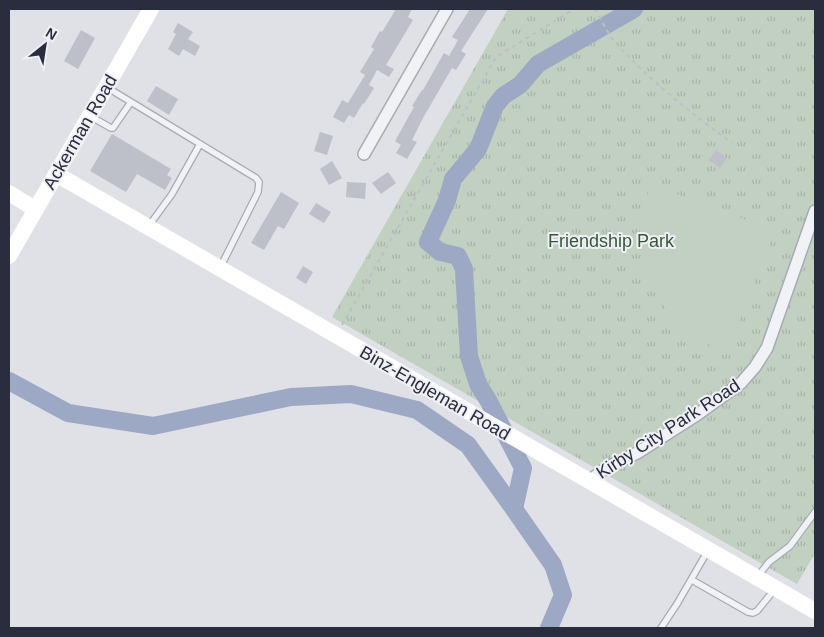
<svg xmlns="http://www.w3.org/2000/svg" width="824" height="637" viewBox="0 0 824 637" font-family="Arial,sans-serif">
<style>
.grass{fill:url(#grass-tufts)}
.garden{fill:#c2d0c1}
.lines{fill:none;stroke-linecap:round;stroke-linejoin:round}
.river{stroke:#9da9c4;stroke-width:18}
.building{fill:#bdbfc9}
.lane-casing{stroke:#a8abb4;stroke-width:8}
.street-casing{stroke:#a8abb4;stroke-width:14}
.path{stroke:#bdbfc6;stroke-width:2;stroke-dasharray:4 4;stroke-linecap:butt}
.lane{stroke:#f1f2f6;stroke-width:5.5}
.street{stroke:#f1f2f6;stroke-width:11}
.secondary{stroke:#fff;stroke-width:16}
.labels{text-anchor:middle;stroke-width:4;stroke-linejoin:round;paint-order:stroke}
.street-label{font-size:18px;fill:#292d3d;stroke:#eef0f5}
.park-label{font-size:18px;fill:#385738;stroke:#eef0f5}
</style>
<defs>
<pattern id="grass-tufts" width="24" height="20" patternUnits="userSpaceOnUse" patternTransform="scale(1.25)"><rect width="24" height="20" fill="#c2d0c1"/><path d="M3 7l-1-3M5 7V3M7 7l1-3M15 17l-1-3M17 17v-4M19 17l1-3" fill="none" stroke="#a7b3a7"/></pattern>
</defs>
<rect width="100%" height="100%" fill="#dfe1e7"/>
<path class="grass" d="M508,9H815V553L797,584L332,317Z"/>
<path class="garden" d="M650,184L775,231L726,355L676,324L648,281L638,239Z"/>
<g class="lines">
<path class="river" d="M9,381L68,413L153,426L291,397L351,394L417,410L468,445L514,509
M549,628L563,595L553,565L514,509L523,468L488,400L478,384L469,356L464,269L458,256L440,252L428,242L447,200L453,179L478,149L495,106L503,96L520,85L538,64L634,9"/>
</g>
<path class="building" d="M396,9H412L408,17L413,20L386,65L394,69L389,77L377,70L369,85L374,88L364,104L363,103L354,118L349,115L344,123L333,117L342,100L348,103L365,75L360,72L374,49L371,47L380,31L382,32Z
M470,9H488L461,51L466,54L456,70L452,68L423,118L412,140L417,142L407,159L396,153L401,145L395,141L414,107L412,106L422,90H423L444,53L449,56L458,40L452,37Z
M178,23L193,32L188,39L200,46L195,56L183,49L179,56L168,49L176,34L173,32Z
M81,30L95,38L78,69L64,61Z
M156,86L178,99L169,115L147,101Z
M320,132L333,136L327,155L314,151Z
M112,134L171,169L167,175L172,178L165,190L137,174L126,192L90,171Z
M716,150L727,158L720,168L709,160Z
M332,161L342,178L329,185L320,169Z
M388,172L396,183L381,194L372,183Z
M347,182L366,183L365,199L346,197Z
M281,192L299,203L284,229L278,226L264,250L251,243Z
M316,203L331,212L324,223L309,214Z
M303,266L313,272L306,284L296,278Z"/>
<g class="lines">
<g class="lane-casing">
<path id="lane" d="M108,88L256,178L259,182L258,192L220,268
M90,116L111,128H113L131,102
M148,227L172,194L200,144
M758,576L769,562L790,546L815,512
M692,580L748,612L753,613L757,611L775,589
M661,628L677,604L707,552"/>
</g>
<g class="street-casing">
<path id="street" d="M364,154L447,9
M589,481L606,468L637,453L698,414L741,383L755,367L767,348L815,211"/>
</g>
<path class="path" d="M595,9C601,19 607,32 615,42C649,80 691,113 732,143
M342,325L496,57L574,9"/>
<use href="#lane" class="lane"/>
<use href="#street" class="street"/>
<path class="secondary" d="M56,174L815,611
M9,193L35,209
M9,256L151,9"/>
</g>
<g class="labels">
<g class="street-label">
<text transform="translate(80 132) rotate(-60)" y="6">Ackerman Road</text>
<text transform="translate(435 393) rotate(30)" y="6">Binz-Engleman Road</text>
<text transform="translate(668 429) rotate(-33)" y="6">Kirby City Park Road</text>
</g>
<g class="park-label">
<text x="611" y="247">Friendship Park</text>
</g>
</g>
<rect width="824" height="637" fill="none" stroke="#292d3d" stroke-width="20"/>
<g transform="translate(45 45) rotate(30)" stroke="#eef0f5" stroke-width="4" paint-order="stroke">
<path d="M0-4L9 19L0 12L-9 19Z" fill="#292d3d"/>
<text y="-8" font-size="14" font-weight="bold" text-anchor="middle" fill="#292d3d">N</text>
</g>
</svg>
